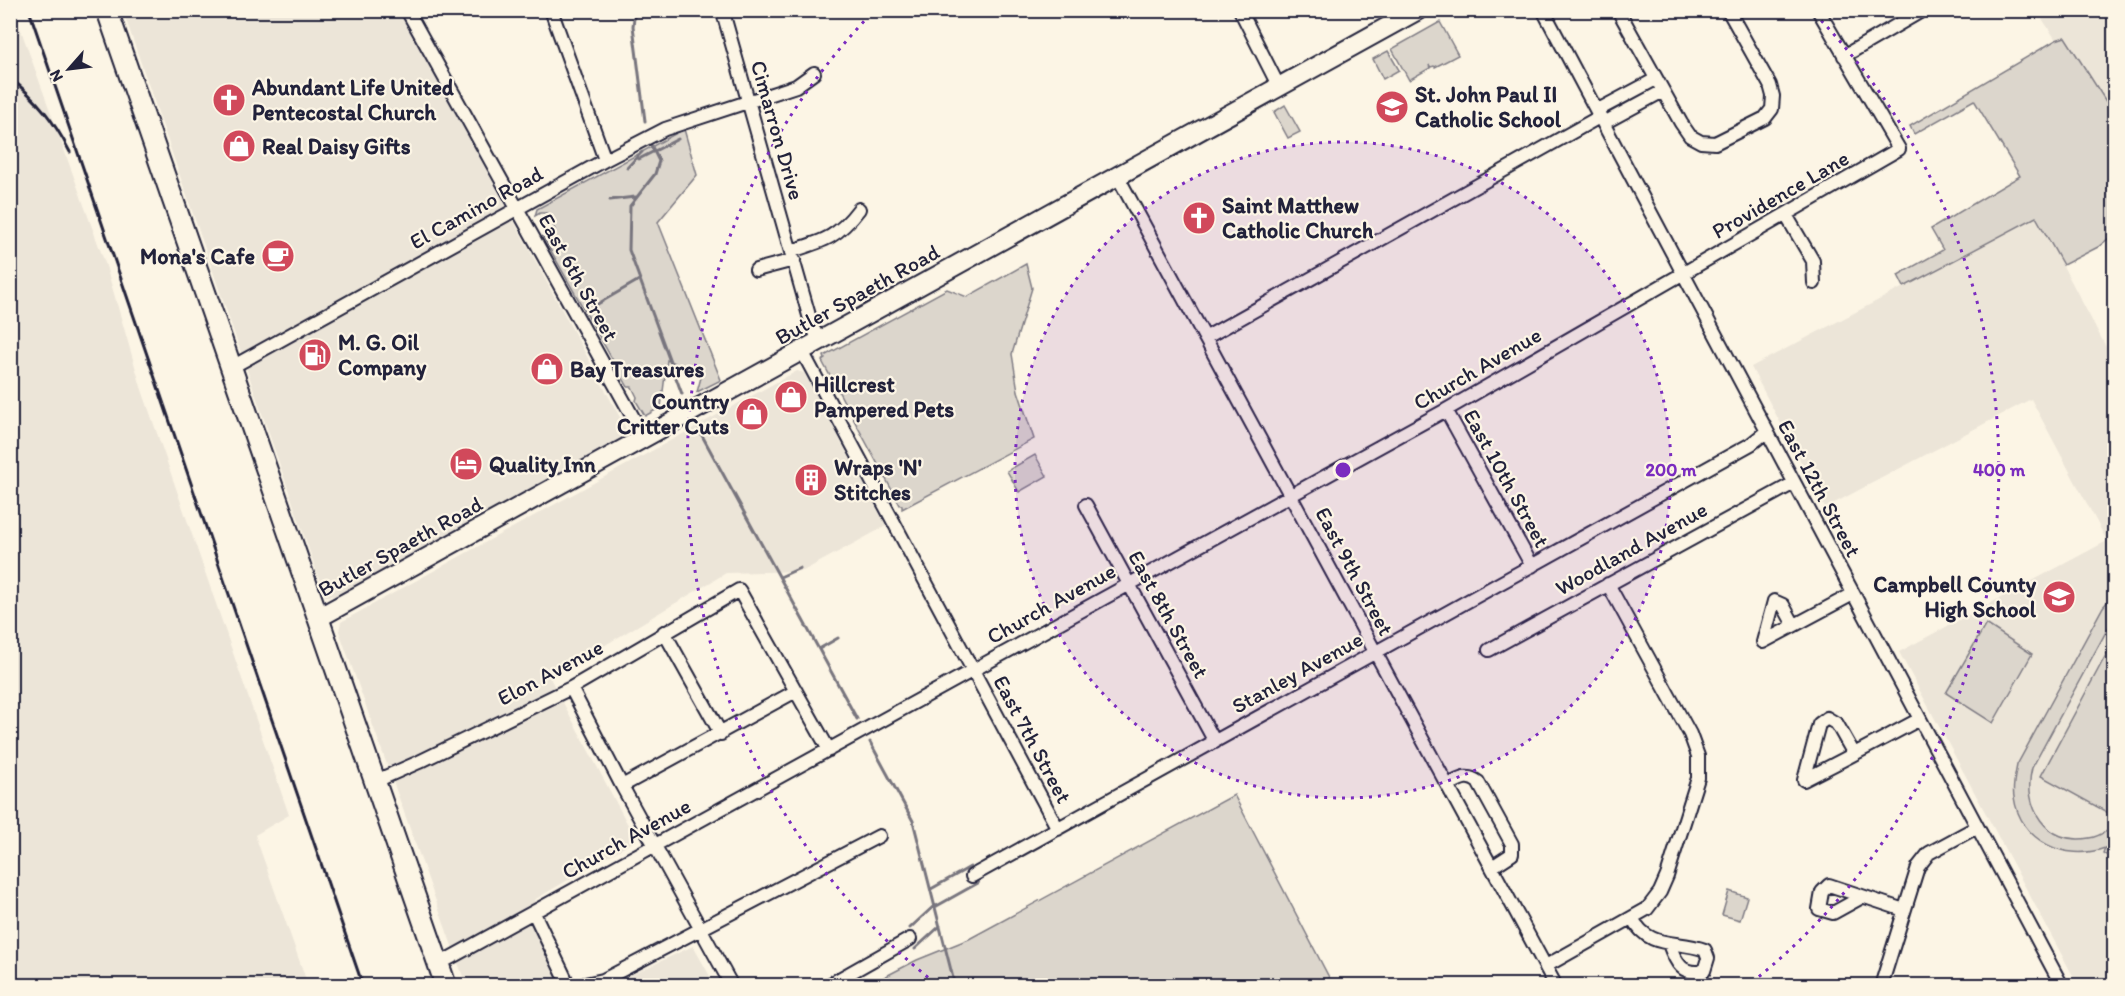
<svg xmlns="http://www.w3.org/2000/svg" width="2125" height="996" viewBox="0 0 2125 996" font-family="Itim,sans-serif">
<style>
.built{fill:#ece5d8}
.green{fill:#dcd6cc;stroke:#7f7c84;stroke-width:1.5}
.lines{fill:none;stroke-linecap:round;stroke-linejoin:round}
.stream{stroke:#78757e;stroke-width:3}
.street-casing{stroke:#22223b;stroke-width:16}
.secondary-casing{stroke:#22223b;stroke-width:22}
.primary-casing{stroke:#22223b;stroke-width:24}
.street{stroke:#fcf5e5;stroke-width:12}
.secondary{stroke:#fcf5e5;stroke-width:18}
.primary{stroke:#fcf5e5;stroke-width:20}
.rail{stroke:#22223b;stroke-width:3}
.ring{fill:none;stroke:#7b2cbf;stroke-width:3;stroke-dasharray:3 6}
.labels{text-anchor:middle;stroke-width:4.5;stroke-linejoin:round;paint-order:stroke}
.poi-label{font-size:22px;font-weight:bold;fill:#22223b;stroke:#fcf5e5;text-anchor:start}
.street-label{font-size:22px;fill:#22223b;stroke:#fcf5e5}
.centre{fill:#7b2cbf;stroke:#fcf5e5;stroke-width:3}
.ring-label{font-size:18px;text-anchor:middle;font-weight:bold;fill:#7b2cbf;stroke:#fcf5e5;stroke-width:4.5;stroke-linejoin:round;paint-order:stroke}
</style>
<rect width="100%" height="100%" fill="#fcf5e5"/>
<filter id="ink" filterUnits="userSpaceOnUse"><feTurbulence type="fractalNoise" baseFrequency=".0167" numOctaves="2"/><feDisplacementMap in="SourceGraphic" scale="12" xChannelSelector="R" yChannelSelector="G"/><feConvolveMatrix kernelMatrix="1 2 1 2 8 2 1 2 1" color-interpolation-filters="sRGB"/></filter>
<g filter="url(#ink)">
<path class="built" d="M10,11H14L106,266L141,387L289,815L255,835L308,985H11Z
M123,11H400L629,434L336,596H325Z
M2037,11H2114V114L2065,37L2056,40Z
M2037,217L2114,362V985H2078L1899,652L2107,541L2031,399L1825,508L1751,367Z
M797,371L804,373L886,526L803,571L726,573L550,678L636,840L534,900L578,985H466L339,631L341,622Z
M693,946L715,985H610Z"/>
<path class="green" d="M1440,22L1458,55L1435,67L1434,66L1431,67L1429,65L1430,68L1409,80L1392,49Z
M2065,37L2114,114V234L2098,247L2063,265L2036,217L1904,287L1898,275L1943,250L1931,229L2020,176L1974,100L1914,134L1910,126L2056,40Z
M1388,51L1399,70L1383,79L1373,59Z
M1285,105L1300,132L1288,138L1274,112Z
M684,129L697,175L658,222L721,380L697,392L702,374L667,360L661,407L645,416L636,401L637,397L632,387H628L543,237L555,230L547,213H540L535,216L537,209Z
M1026,264L1032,288L1012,354L1018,391L1034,439L902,509V505H900L822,361L825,359L824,356L947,289L967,297Z
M1035,455L1047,476L1019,492L1007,471Z
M2114,594V617L2032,768C2022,806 2046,846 2089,838C2098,837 2107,831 2114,827V860L2103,853L2105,848C2066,862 2020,842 2014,797C2012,787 2015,776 2017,765L2103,607Z
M1986,624L2032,654L1993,723L1946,693Z
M2114,640V810L2112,815L2041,776Z
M1234,795L1333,985H869L917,960L969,939Z
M1729,891L1747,897L1740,920L1722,915Z"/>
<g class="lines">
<path class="stream" d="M635,10L633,26L645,121
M651,145L659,161L655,174L630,206L629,250L682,394
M642,152L637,157L639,159L678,139
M627,168L637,157
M610,200L635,197
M589,309L639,280
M699,430L857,719
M780,577L800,568
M819,649L838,638
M870,742L913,821L955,986
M931,889L970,867
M935,907L978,883
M910,928L935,905
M915,949L940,926"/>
<g class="street-casing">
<path id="street" d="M407,10L645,439
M551,10L605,160
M724,10V16L812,326L820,342
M1240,10L1279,87
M1543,10L2062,986
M1618,10L1681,123L1690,136L1701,142L1715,143L1765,118L1772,109L1773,96L1770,85L1728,10
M1844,56L1923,10
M1598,110L1656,79
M1604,123L1663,91
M1118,177L1556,986
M1786,215L1813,261L1814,283
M791,251C824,241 837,238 859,209
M756,270L794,260
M1205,338L1601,116
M802,351L1058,829
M232,367L605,160L665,129L796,86L814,73
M1446,410L1532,566
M1086,505L1215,742
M1794,625L1783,605L1774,601L1763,642L1853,594
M664,632L721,734
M1489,650L1794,483
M571,688L622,786L732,986
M1854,754L1837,724L1827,718L1819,724L1804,780C1843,760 1881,740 1920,719
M376,781L419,762L571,688L739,590L829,750
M1448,785C1459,780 1467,773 1478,782L1512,844V854L1492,867
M622,786L796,691
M972,876L1751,444L1766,432
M1862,897L1833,913L1819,909L1822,892L1829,885L1904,910
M534,913L569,986
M1632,918C1650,951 1676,939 1705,950L1708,958L1704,971C1682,976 1676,963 1669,944
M439,964L1446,410L1899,149L1818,10
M1546,966L1647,909L1660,892L1667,876L1698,778V756L1690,734L1608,584
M576,986L603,980L879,836
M827,986L910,939
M1881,986L1918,867L1929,853L1977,827"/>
</g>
<g class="secondary-casing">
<path id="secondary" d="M318,618L1418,10"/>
</g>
<g class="primary-casing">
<path id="primary" d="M107,10L446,986"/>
</g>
<use href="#street" class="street"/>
<use href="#secondary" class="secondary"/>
<use href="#primary" class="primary"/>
<path class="rail" d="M29,10L363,986
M10,78C38,100 54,121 70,152"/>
</g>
</g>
<circle cx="1343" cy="470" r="328" fill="#7b2cbf" fill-opacity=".12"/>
<g class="ring">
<circle cx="1343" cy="470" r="328"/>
<path d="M935 983A656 656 0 0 1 871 14M1815 14A656 656 0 0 1 1751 983"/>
</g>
<defs>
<g id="church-disc" transform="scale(1.725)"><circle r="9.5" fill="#d1495b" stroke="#fcf5e5"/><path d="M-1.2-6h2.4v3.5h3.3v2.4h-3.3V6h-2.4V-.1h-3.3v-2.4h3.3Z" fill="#fff"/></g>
<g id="school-disc" transform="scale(1.725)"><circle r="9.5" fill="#d1495b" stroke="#fcf5e5"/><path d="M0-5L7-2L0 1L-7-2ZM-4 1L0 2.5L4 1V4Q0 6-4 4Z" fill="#fff"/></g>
<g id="shop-disc" transform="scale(1.725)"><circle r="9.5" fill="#d1495b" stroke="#fcf5e5"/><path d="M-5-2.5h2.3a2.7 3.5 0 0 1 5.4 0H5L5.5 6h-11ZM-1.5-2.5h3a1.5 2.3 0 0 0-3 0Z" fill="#fff"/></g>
<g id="cafe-disc" transform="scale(1.725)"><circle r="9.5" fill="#d1495b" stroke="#fcf5e5"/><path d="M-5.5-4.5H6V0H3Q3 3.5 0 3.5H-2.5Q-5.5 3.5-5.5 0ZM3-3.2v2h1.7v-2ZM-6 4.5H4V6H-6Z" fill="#fff"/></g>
<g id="fuel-disc" transform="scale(1.725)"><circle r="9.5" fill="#d1495b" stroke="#fcf5e5"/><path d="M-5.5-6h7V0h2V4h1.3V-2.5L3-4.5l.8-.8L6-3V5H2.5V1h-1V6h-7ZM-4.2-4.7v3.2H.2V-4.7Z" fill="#fff"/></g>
<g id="hotel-disc" transform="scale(1.725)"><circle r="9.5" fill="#d1495b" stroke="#fcf5e5"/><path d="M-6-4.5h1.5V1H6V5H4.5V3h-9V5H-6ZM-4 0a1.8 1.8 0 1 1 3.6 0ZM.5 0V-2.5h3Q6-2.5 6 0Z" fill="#fff"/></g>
<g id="building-disc" transform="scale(1.725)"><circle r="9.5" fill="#d1495b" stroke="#fcf5e5"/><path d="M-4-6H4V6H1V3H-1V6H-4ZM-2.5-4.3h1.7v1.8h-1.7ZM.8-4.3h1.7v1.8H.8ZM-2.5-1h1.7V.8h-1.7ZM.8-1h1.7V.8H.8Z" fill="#fff"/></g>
</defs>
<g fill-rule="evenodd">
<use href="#church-disc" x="229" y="100"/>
<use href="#school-disc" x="1392" y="107"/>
<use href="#shop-disc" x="239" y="146"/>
<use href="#church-disc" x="1199" y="218"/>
<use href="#cafe-disc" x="278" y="256"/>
<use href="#fuel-disc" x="315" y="355"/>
<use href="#shop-disc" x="547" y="369"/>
<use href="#shop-disc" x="791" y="397"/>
<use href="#shop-disc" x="752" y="414"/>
<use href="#hotel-disc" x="466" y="464"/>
<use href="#building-disc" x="811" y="480"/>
<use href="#school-disc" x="2059" y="597"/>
</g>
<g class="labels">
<g class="poi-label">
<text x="252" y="95">Abundant Life United<tspan x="252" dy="25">Pentecostal Church</tspan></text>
<text x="1415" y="102">St. John Paul II<tspan x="1415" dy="25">Catholic School</tspan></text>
<text x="262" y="154">Real Daisy Gifts</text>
<text x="1222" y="213">Saint Matthew<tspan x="1222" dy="25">Catholic Church</tspan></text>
<text x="255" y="264" text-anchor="end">Mona's Cafe</text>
<text x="338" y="350">M. G. Oil<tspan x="338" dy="25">Company</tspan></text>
<text x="570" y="377">Bay Treasures</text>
<text x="814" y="392">Hillcrest<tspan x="814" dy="25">Pampered Pets</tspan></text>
<text x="729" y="409" text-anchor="end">Country<tspan x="729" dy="25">Critter Cuts</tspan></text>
<text x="489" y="472">Quality Inn</text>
<text x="834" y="475">Wraps 'N'<tspan x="834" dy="25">Stitches</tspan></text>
<text x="2036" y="592" text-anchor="end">Campbell County<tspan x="2036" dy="25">High School</tspan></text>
</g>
<g class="street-label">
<text transform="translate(778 130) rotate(74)" y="8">Cimarron Drive</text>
<text transform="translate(1780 194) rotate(-30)" y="8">Providence Lane</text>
<text transform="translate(476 207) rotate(-29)" y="8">El Camino Road</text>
<text transform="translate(579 277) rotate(61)" y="8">East 6th Street</text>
<text transform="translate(857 294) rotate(-29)" y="8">Butler Spaeth Road</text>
<text transform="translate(1477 368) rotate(-30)" y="8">Church Avenue</text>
<text transform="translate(1507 478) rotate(61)" y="8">East 10th Street</text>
<text transform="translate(1820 488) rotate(62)" y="8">East 12th Street</text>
<text transform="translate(400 546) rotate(-29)" y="8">Butler Spaeth Road</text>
<text transform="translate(1631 548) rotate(-29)" y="8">Woodland Avenue</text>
<text transform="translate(1355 571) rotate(62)" y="8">East 9th Street</text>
<text transform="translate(1051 603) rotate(-29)" y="8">Church Avenue</text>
<text transform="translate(1169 614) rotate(61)" y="8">East 8th Street</text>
<text transform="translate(550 672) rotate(-28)" y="8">Elon Avenue</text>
<text transform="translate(1297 672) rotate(-29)" y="8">Stanley Avenue</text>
<text transform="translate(1033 739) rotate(62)" y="8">East 7th Street</text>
<text transform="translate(626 838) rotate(-29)" y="8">Church Avenue</text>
</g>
</g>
<circle cx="1343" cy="470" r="9" class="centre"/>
<g class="ring-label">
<text x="1671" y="476">200 m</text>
<text x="1999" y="476">400 m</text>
</g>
<rect width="2125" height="996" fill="none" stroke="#fcf5e5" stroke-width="36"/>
<rect x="18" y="18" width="2089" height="960" fill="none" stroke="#22223b" stroke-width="2" filter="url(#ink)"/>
<g transform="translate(69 69) rotate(242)" stroke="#fcf5e5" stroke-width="4.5" paint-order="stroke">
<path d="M0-4.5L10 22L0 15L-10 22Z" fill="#22223b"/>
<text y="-9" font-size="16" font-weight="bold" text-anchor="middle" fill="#22223b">N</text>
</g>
</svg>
